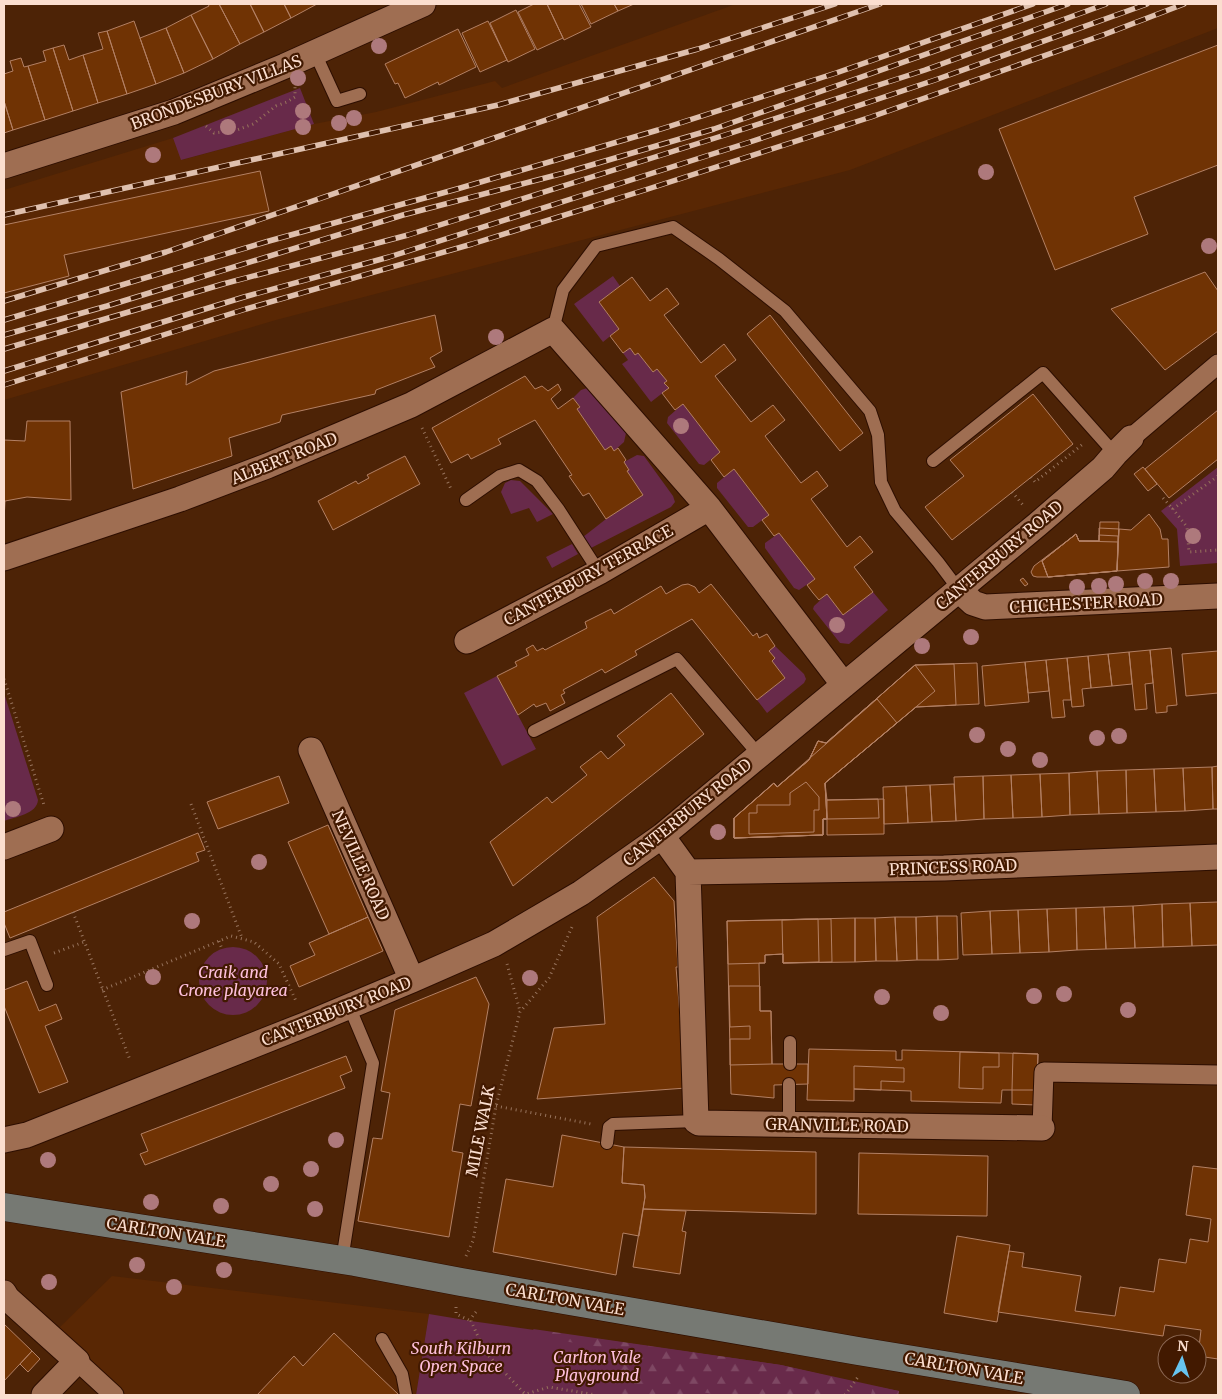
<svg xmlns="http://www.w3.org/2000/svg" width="1222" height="1399" viewBox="0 0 1222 1399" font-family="Merriweather,serif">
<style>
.built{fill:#592704}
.green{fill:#682a4a}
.forest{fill:url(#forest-firs)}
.building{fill:#703304;stroke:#b38064}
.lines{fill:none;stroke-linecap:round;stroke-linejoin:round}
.service-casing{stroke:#2d0e00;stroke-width:14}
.pedestrian-casing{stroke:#2d0e00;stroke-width:21}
.minor-casing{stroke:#2d0e00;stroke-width:27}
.secondary-casing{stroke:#2d0e00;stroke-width:29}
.path{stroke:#97735c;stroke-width:3;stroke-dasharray:1 4;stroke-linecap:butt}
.service{stroke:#9f6e52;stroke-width:12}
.pedestrian{stroke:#9f6e52;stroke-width:19}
.minor{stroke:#9f6e52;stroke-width:25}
.secondary{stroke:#767973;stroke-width:28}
.rail-casing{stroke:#dfc0ae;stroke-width:5.5}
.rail{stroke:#421900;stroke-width:4;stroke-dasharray:11;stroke-linecap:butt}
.tree{fill:#ae797c}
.labels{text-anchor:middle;stroke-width:4.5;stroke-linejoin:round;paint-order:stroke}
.street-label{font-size:16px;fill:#fbdecf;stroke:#421900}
.park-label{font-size:16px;font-style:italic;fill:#fec0dc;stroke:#421900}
</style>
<defs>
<pattern id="forest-firs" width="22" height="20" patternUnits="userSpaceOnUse" patternTransform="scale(1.25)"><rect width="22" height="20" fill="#682a4a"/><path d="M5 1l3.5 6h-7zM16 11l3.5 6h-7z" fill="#7e4863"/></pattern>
</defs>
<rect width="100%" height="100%" fill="#4d2306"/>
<path class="built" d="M736,4H1218V28L850,170L276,320L4,400V190L173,138L182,160L314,124L376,112L495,81L502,88Z
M112,1276L429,1314L416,1395H125L57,1330Z"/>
<path class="green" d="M300,88L314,124L181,160L173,138Z
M613,276L620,286L599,302L619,329L603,342L574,304Z
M630,348L635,355L638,353L653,372L657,369L667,381L665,383L669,388L651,402L622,364L628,360L623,353Z
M587,388L594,391L626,433L624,442L614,451L611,446L605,450L577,409L580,406L573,398L581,390Z
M683,404L720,452L704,465L699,464L667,423L668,417Z
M637,455L644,456L673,496L675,502L671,507L591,548L583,537L606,519L642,495L627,471L629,469L624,462Z
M1218,467V563L1180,566L1177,529L1161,511Z
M734,469L769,515L753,527H748L717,488V483Z
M511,480L520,481L553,514L537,522L529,508L511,514L501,492L505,483Z
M779,533L815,579L799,590L794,588L765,548V543Z
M572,544L578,554L552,568L546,557Z
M873,592L888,610L849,644L840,643L813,609L814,606L827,594L843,615Z
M775,646L804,674L806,679L804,683L767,713L757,700L785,678L772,661L769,651Z
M497,676L536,749L502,766L464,693Z
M4,693L38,800C37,814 15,817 4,821Z
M199 981a34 34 0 1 1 68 0a34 34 0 1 1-68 0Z
M429,1314L471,1321L781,1365L899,1391L898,1395H416Z"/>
<path class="forest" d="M533,1329L781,1365L845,1380L833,1395H718L691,1390L685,1395H615L614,1390L624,1351L539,1337Z
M873,1386L899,1391L898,1395H871Z"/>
<path class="building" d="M208,4H219L240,44L213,59L191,15L209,6Z
M219,4H250L264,32L240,44Z
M250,4H284L291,18L264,32Z
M284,4H317L291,18Z
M534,4H547L563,38L537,50L518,12Z
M547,4H579L591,27L564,40Z
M581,4H614L618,11L591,24Z
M614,4H634L618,11Z
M516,10L535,49L508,62L490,23Z
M191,15L213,59L184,73L166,28Z
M134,21L156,84L127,94L107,31Z
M488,21L507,60L480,72L462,33Z
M166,28L184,73L156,84L140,38Z
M458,29L476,67L439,85L438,82L405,98L398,83L395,84L385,64Z
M107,31L127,94L98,103L83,55L103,49L98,33Z
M64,45L69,60L83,55L98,103L73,111L53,48Z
M1218,45V165L1134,197L1148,234L1055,270L999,129Z
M53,48L73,111L45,120L28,66L46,61L43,51Z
M21,58L24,67L28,66L45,120L13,130L4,101V74L13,71L10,61Z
M4,101L13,130L4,133Z
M260,171L269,211L64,255L69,276L4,293V225Z
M1205,272L1218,291V331L1165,370L1111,309Z
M632,277L650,301L667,288L679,304L664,315L701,363L724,344L736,360L715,376L751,422L773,405L785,420L765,436L801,483L817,471L828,486L811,499L847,547L860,536L873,552L854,567L873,592L843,615L827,594L819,600L813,593L807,585L815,579L779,533L774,536L762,520L769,515L734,469L724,477L711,460L720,452L683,404L675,410L668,401L662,393L669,388L664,383L667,381L657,369L653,372L638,353L635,355L630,348L623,353L610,336L619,329L599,302Z
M435,315L442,351L430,358L435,367L376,390L375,394L282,415L280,422L229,438L232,456L133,489L121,392L187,371L186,385L214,371Z
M770,315L863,433L840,451L747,334Z
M525,376L535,389L542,386L548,391L558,384L561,390L551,399L558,409L573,398L580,407L577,409L605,450L611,446L614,451L618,448L626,460L624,462L629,470L627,471L643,495L606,519L589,493L583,496L569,476L572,475L535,420L498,439L501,444L471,459L468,454L451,463L432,428Z
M1033,394L1073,444L952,540L925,507L964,476L950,460Z
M1218,410V459L1169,498L1145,469Z
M27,421H70L71,500L27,497L5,501L4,521V440L25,441Z
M405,456L420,484L333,530L318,501L356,481L358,484L369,478L367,475Z
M1143,467L1157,484L1148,491L1134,474Z
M1149,514L1160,529L1162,539H1168L1169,567L1117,571L1119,529L1131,530Z
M1100,522H1119L1117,571L1048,577H1037L1033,576L1031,572L1034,566L1076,534L1079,541H1099Z
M1099,528L1119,529L1117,571L1048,577L1042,561L1076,534L1079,541H1099Z
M1076,534L1079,541L1118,542L1117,571L1048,577L1042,561Z
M1076,534L1079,541H1099V535L1118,536L1117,571L1048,577L1042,561Z
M1023,578L1028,584L1025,586L1020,580Z
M688,584L695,587L699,593L711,584L753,636L757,633L759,638L767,634L775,646L769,651L775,658L772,661L785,678L757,700L692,619L635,651L637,655L605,673L602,669L563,690L565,693L561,695L565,703L550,711L546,703L536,707L534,704L518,715L497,676L517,666L515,662L529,655L526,649L533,645L537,651L543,648L545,650L587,628L585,622L611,609L614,614L661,586L666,594L682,585Z
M1171,648L1177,705L1167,706V712L1156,713L1150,650Z
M1150,650L1153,683L1145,684L1147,709L1135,710L1129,652Z
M1218,651V693L1186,696L1182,654Z
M1129,652L1132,684L1112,686L1108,654Z
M1108,654L1112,686L1091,688L1088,656Z
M1088,656L1091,688L1082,689L1084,706L1072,707L1067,658Z
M1067,658L1071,700H1063L1065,717L1052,718L1046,660Z
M1046,660L1049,691L1028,693L1025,662Z
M1025,662L1029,702L985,706L982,666Z
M977,663L979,704L916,707L825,783L827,800L884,799V834L827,835V819H823V835L734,838V818L774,783L777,787L809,760L818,741L826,743L915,665Z
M954,664L956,705L916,707L825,783L827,819H823V835L734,838V818L774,783L777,787L809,760L818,741L826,743L915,665Z
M915,665L935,691L825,783L827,819H823V835L734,838V818L774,783L777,787L809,760L818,741L826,743Z
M671,693L704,734L513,886L490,842L547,797L552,803L587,775L580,767L601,751L608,759L625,745L617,736Z
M877,699L897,723L825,783L827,819H823V835L734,838V818L774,783L777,787Z
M1218,766V809H1213L1212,767Z
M1212,767L1213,809L1185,811L1183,768Z
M1183,768L1185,811L1156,812L1154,769Z
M1154,769L1156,812L1127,813L1126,770Z
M1126,770L1127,813L1099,814L1097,771Z
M1097,771L1099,814L1070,815L1069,773Z
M1069,773L1070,815L1042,817L1040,774Z
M1040,774L1042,817L1013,818L1011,775Z
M1011,775L1013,818L984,819L983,776Z
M279,776L289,803L218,829L207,802Z
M983,776L984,819L956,821L954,777Z
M806,782L819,797V810H814V832L749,834V813H757V805H790V793Z
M954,784L956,821L932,822L930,785Z
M930,785L932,822L908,823L906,786Z
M906,786L908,823L884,824L883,787Z
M878,799L879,818L827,819V800Z
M328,825L368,917L329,934L288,842Z
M198,833L205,850L196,853L199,861L10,938L4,923V912Z
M654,877L674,901L678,967H676L686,1088L537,1099L554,1028L605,1024L597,917Z
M1218,902V945L1192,946L1190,903Z
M1190,903L1192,946L1163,947L1162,904Z
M1162,904L1163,947L1135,948L1133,906Z
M1133,906L1135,948L1106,949L1104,907Z
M1104,907L1106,949L1077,950L1076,908Z
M1076,908L1077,950L1049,952L1047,909Z
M1047,909L1049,952L1020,953L1018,910Z
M1018,910L1020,953L992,954L990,911Z
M990,911L992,954L963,955L961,913Z
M937,916L938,960H917L916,917Z
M937,916H957L958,959L938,960Z
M368,917L383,951L299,987L290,966L315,955L309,943Z
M895,917L897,961H876L875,918Z
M895,917H916L917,960L897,961Z
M855,918H875L876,961L855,962Z
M855,918V962L783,963V954L765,955V963H759L760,1011H771L772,1064H808V1084L774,1085V1098L731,1094L727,921Z
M805,919H818L819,962L783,963L782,920Z
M831,919L832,962L783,963V954L765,955V963L728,964L727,921Z
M476,977L489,1004L471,1106L460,1104L452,1151L463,1153L449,1237L358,1221L373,1138L382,1139L390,1093L381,1091L395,1010Z
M27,981L39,1011L56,1004L62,1019L45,1026L68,1082L39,1093L4,1006V990Z
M729,986H760V1011H771L772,1064L730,1065V1039H750V1026L730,1027Z
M809,1049L896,1051V1060H902V1050L1038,1054L1036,1105L1012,1104V1090H1002L1001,1103L911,1101V1091L854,1089V1101L807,1100Z
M960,1052L999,1053V1067H983V1089L959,1088Z
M1013,1053L1038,1054L1037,1090H1012Z
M346,1056L352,1071L340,1076L345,1088L145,1165L140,1154L148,1151L141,1134Z
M854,1066L904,1068V1082L881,1081V1090L854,1089Z
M562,1135L624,1147L622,1183L644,1185L645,1197L639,1236L623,1233L616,1275L493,1252L506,1179L553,1187Z
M624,1147L816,1152V1214L643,1209L645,1197L644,1185L622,1183Z
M859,1153L988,1156L987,1216L858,1214Z
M1193,1166L1218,1169V1359L1198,1356L1201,1330L1165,1325L1163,1336L998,1312L1009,1251L1024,1253L1022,1267L1081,1276L1075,1311L1115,1316L1120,1287L1154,1292L1159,1259L1186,1263L1190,1239L1208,1242L1211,1219L1186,1215Z
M643,1209L686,1211L682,1231L686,1232L680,1274L633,1267Z
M957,1236L1010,1245L997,1322L944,1313Z
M4,1324L32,1351L4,1381Z
M334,1333L399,1395H257L294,1356L303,1366Z
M32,1351L40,1359L28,1372L20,1364Z"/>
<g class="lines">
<g class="service-casing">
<path id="service" d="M315,53L337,101L360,94
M553,330L563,290L596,246L673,227L719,259L785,311L870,411L878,435L881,482L895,511L938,562L959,590
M933,461L1043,373L1115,454
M466,500L500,476L519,470L537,481L559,510L599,572
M534,731L677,659L759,755
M4,950L30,941L47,985
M790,1064V1042
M789,1124V1084
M607,1143L609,1127L613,1124L696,1121
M342,1260L373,1063L349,1006
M382,1339L402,1374L406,1395"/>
</g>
<g class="pedestrian-casing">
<path id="pedestrian" d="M1131,438L1218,364
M1042,1128L1044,1072L1218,1075
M77,1361L114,1395"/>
</g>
<g class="minor-casing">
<path id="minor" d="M4,166L174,112L285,66L423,4
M4,558L180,499L267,466L411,405L553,330L709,508L844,685
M959,590L973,603L985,607L1218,596
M467,641L599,572L709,508
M311,750L412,980
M662,836L688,872L696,1121L699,1123L1042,1128
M4,847L51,829
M688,872L944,868L1218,857
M4,1140L27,1135L307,1024L412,980L494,944L581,893L662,836L1038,524L1103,468L1115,454L1131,438
M4,1293L7,1298L77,1361L44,1395"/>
</g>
<g class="secondary-casing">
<path id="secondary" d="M4,1207L355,1262L461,1282L858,1351L1126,1395"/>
</g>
<path class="path" d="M206,126L214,133L237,130L253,124L276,106L287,102L295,97V87
M422,428L451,489
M1218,476L1173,509L1187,527L1189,552L1218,550
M1031,477L1035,482L1083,444
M1012,492L1023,505
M1163,498L1173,509
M4,679L44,805
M191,804L242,938
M73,912L130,1060
M219,941L222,949
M54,953L84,942
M507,964L520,1011
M102,990L231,936L254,942L279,964L296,1001
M496,1106L591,1124
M466,1256L473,1241L496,1106L520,1012L549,978L572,927
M456,1307V1314L471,1321
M476,1312L472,1317L471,1321L485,1352L526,1395
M523,1395L549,1387L596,1395
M845,1395L858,1377"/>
<use href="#service" class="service"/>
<use href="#pedestrian" class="pedestrian"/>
<use href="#minor" class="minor"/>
<use href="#secondary" class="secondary"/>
<g class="rail-casing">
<path id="rail" d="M4,215L498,105L698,49L835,4
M4,301L166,252L880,4
M4,320L269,241L457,189L658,130L836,73L1033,4
M4,335L107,306L403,215L564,173L714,129L1068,4
M4,349L223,284L408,235L728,134L925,70L1106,4
M4,371L244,297L389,257L747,143L935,80L1147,4
M4,385L246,309L472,244L648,189L871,117L1103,35L1184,4"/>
</g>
<use href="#rail" class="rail"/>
</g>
<g class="tree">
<circle cx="379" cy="46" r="8"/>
<circle cx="298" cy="78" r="8"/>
<circle cx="303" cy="111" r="8"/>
<circle cx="354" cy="118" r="8"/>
<circle cx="339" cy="123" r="8"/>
<circle cx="228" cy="127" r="8"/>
<circle cx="303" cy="127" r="8"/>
<circle cx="153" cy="155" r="8"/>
<circle cx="986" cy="172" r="8"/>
<circle cx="1209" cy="246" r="8"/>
<circle cx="496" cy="337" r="8"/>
<circle cx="681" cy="426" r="8"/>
<circle cx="1193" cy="536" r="8"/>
<circle cx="1145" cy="581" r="8"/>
<circle cx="1171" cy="581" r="8"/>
<circle cx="1116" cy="584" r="8"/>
<circle cx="1099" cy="586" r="8"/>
<circle cx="1077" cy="587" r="8"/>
<circle cx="837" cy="625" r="8"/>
<circle cx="971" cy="637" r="8"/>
<circle cx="922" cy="646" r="8"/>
<circle cx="977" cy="735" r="8"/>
<circle cx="1119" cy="736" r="8"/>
<circle cx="1097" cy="738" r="8"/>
<circle cx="1008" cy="749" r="8"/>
<circle cx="1040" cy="760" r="8"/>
<circle cx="13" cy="809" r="8"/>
<circle cx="718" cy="832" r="8"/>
<circle cx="259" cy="862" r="8"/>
<circle cx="192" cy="921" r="8"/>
<circle cx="153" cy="977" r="8"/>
<circle cx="530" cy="978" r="8"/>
<circle cx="1064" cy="994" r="8"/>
<circle cx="1034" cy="996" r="8"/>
<circle cx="882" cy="997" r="8"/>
<circle cx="1128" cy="1010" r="8"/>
<circle cx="941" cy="1013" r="8"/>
<circle cx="336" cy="1140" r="8"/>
<circle cx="48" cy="1160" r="8"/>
<circle cx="311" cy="1169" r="8"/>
<circle cx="271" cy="1184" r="8"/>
<circle cx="151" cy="1202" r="8"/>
<circle cx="221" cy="1206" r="8"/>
<circle cx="315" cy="1209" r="8"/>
<circle cx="137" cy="1265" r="8"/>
<circle cx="224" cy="1270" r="8"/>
<circle cx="49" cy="1282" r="8"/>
<circle cx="174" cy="1287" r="8"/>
</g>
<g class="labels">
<g class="street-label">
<text transform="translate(216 92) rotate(-21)" y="6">BRONDESBURY VILLAS</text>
<text transform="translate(284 458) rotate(-22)" y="6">ALBERT ROAD</text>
<text transform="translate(999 555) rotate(-40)" y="6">CANTERBURY ROAD</text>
<text transform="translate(588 575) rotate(-29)" y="6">CANTERBURY TERRACE</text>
<text transform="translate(1086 603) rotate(-3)" y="6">CHICHESTER ROAD</text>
<text transform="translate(687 812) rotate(-39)" y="6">CANTERBURY ROAD</text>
<text transform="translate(361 865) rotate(66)" y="6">NEVILLE ROAD</text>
<text transform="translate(953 867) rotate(-2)" y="6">PRINCESS ROAD</text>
<text transform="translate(336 1011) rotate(-22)" y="6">CANTERBURY ROAD</text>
<text transform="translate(837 1125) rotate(1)" y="6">GRANVILLE ROAD</text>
<text transform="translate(480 1131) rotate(-79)" y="6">MILE WALK</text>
<text transform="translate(166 1232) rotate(9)" y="6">CARLTON VALE</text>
<text transform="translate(565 1299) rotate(10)" y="6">CARLTON VALE</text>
<text transform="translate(964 1368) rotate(10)" y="6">CARLTON VALE</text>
</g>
<g class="park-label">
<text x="233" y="978">Craik and<tspan x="233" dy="18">Crone playarea</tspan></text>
<text x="461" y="1354">South Kilburn<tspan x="461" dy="18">Open Space</tspan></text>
<text x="597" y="1363">Carlton Vale<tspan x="597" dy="18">Playground</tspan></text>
</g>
</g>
<rect width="1222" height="1399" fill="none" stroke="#fbdecf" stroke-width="10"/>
<g transform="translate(1182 1359) rotate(4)"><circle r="24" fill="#421900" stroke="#8c6853"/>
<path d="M0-4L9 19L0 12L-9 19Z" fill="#67c4ef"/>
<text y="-8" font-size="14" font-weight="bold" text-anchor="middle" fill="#fbdecf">N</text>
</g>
</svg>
